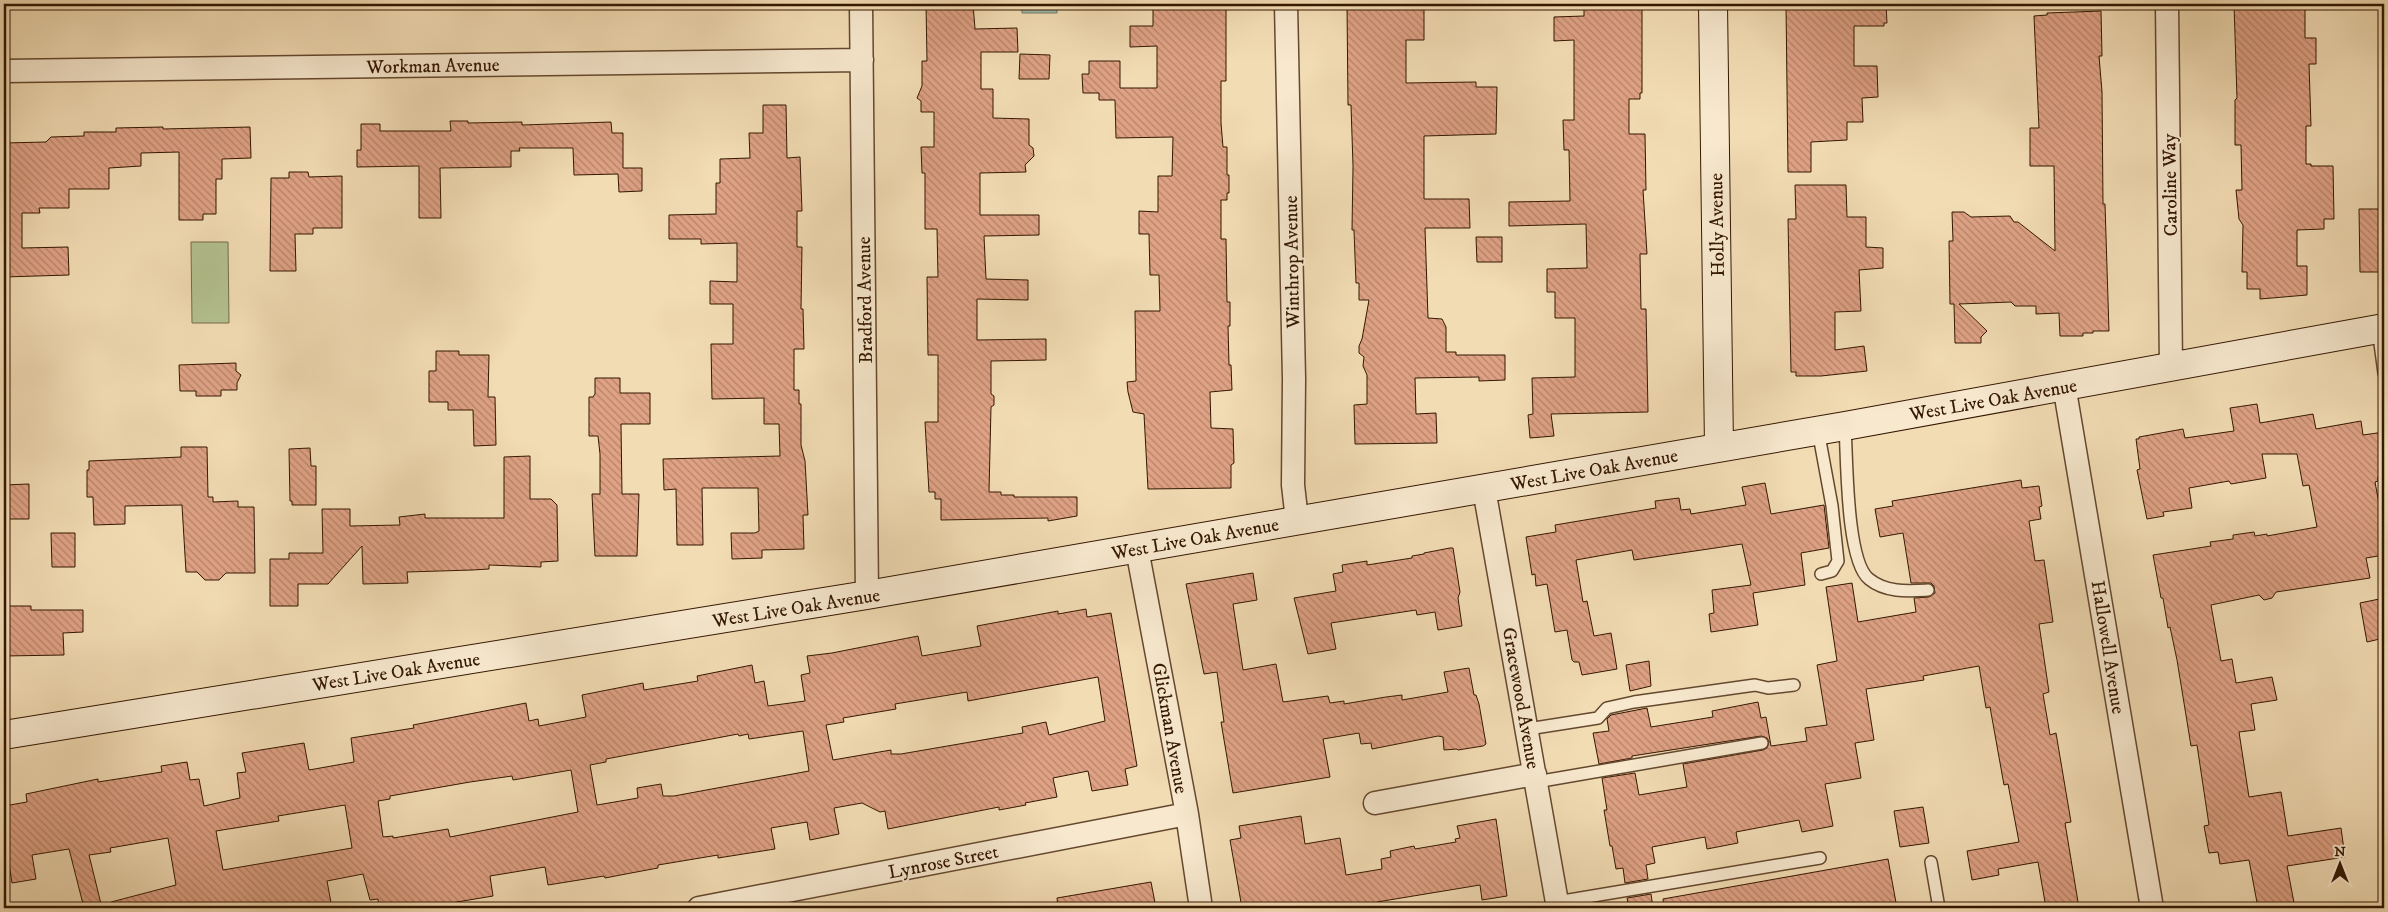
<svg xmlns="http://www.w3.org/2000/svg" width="2388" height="912" viewBox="0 0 2388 912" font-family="'IM FELL DW Pica',serif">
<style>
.green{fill:#b4c291;stroke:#746c49}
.water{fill:url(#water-rules);stroke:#727a65}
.building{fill:url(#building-back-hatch);stroke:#341701;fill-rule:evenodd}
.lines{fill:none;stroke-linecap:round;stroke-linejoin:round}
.lane-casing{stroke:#64482e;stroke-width:14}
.street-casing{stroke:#64482e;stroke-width:25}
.secondary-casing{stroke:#341701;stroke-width:30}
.lane{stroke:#f7e8ce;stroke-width:11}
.street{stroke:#f7e8ce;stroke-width:22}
.secondary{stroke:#f7e8ce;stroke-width:28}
.labels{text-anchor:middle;stroke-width:4;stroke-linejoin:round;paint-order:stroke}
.street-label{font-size:19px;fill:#341701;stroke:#f7e8ce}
</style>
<defs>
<pattern id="water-rules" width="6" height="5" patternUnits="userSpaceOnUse" patternTransform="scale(1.25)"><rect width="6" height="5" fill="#9cbca8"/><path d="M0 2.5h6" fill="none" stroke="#87a18f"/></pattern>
<pattern id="building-back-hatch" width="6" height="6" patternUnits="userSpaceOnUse" patternTransform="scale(1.25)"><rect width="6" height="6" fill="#dfa285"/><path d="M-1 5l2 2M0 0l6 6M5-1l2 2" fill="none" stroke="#b6836a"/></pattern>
</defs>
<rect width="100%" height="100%" fill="#f2dcb4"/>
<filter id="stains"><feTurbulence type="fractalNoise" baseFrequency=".004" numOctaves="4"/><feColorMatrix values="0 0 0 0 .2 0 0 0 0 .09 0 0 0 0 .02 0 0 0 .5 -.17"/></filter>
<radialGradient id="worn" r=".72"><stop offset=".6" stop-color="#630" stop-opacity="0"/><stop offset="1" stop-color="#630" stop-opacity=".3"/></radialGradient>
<path class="green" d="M191,242H228L229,323H192Z"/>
<path class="water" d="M1021,4H1057V13H1022Z"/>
<path class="building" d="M926,4H973L975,29L1017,28L1018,52H981V89H993V118L1029,119V145L1033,148L1034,156L1025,165L1026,172L980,173V215H1039V235L984,236L986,279L1028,280V300L977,299V340L1046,339V360L991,361V394L994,396V405L991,407L989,492H1001V495H1014V497H1077V516L1048,521V518L941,520V499H935V492H929L925,422H938V355H928L927,277H938L937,229H925V173H922L921,147H934V112H921V101L917,98L922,86V61H927Z
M1153,4H1226V81H1221V123L1223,147H1227V175H1229V193H1227V200H1221V239H1226L1227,302H1230V326H1228L1229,365H1231L1232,390L1210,392L1211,428L1233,429L1234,463L1231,465V488L1148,489L1144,414L1133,412L1128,392L1127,382L1136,381L1135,311H1160L1159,275H1150L1149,234H1139V211L1158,212V176H1172L1173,137L1116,138L1115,100H1099V93H1083L1082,74H1089V61H1120V88H1157V46L1130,47V26H1153Z
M1347,4H1385V9H1424V40H1406V83L1476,82V87H1497L1496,134L1424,136V199H1469L1470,228H1425L1428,318L1442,319L1446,327V352H1456V355H1505V380L1479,381V377L1415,378L1416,414L1436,413L1437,443L1355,444L1354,405L1367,404V375L1363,366L1364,357L1359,353V346L1362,339L1369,300H1359V283H1356L1354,230H1352L1353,166L1351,105H1348Z
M1584,4H1642V93H1640V99H1629V134H1645L1646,190H1643L1647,254H1640L1641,309H1646L1648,412L1551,414L1554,436L1530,438L1528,415L1533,414L1532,378L1575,377V318H1555V292H1547V269L1587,268L1586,224L1509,226V202L1570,201L1569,150H1564L1563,120H1574V40L1554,41V17L1584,16Z
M1786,4H1886L1887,23H1884V26H1854V66H1877L1878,97L1862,98L1863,122H1847V140L1811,142V172H1788Z
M2234,4H2305V38H2316V64H2309L2311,126H2306V164H2311V166H2333L2334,219H2324V229L2297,230V266H2307V295L2260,299V289H2247V272H2242L2243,225L2239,219L2236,190H2242L2241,145H2235V100L2237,98Z
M2101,11L2102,56H2099L2102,92L2103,204H2105L2109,331H2093V333H2083V336H2060L2059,313L2036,314V306H2015L2011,302L1959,304L1987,331L1981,337V343H1955L1954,304H1950L1949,241H1953L1952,212H1964L1971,217L2010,216L2014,222H2018L2055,251L2054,166H2030V128H2039L2034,16L2047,15V13Z
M1020,54L1050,55L1049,79H1019Z
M763,105H786L787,158L800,157L802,211H797V247H802L801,309H803L804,349H794V390H799V404H801V445L805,461L808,515H803L804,549L762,550V558L732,559L731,533H755L759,531L758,488H702L703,545H677L676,489L664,490L663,459L780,456L779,424H764V398L712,399L711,344H733V304H710V281L737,282V243L701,244V239H669V215L716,214V183H720V159L750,158L749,133H763Z
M450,121H468V123L522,122V125L611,122L612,133H623V168H642V191L619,192L618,174L574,175L573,148H519L520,151H511V167L440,168L441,218H419V166L357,167V150H361V124H380V131H451Z
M163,127V129L250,127L251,158L222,159V179H216V214H203V220H179V152L141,153V166L109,168V189H69V208H39L40,213H22V248L68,247L69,275L4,277V143L46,142L51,137L84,136V132H116V128Z
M289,172H308L309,177L342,176V228H313V234H295L296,271H270L271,178H289Z
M1795,185H1846L1847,217H1866V247L1883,248V268L1859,270L1861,311L1835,312V350L1864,346L1867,371L1821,376H1796V372H1791L1788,219H1796Z
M2359,209H2384L2383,272H2360Z
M1476,237H1502V262H1477Z
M436,351H459V355H489L488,397H495L496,445L474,446L473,410H448V402H429V371H436Z
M236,363V371L241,375L237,383V390H221V396H196V391H180L179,365Z
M595,378H620V393H650V424H621L622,494H639L637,556H595L592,494H600V454L598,436H589V397H593L595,394Z
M2257,404L2260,423L2313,414L2316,429L2361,421L2363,435L2384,432V476L2378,477V481L2375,482L2383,525L2384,555L2366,558L2370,578L2276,592L2272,598L2264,600L2259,595L2211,605L2221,661L2232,659L2236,683L2272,677L2277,700L2251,704L2255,730L2239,732L2249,797L2281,792L2288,836L2341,828L2345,857L2287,866L2295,908H2258L2249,860L2220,864L2218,852L2209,853L2204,826L2209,825L2197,745L2191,746L2177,660L2170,627L2168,628L2163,598H2161L2153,555L2211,546L2210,542L2233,539V535L2254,532L2255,536L2267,534V536L2317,527L2309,485L2303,486L2297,454H2262L2266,478L2231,484L2229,481L2189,488L2192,508L2163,512L2164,516L2147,519L2137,470L2140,469L2136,439H2139V437L2183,429L2185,438L2234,431L2230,408Z
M181,447H207L208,497H213V502L238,501V507H254L255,573H226L219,580H205L197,572H186L182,505L125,506V524L94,525L93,497H87V470H89V461L181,457Z
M310,448L311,466H316V505H292V501H290L289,449Z
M530,456V499H551L557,505L558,561L541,562V567L489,565V569L472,570L407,572L408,583L363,584L362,546L328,584H298V606H270V559H289V553H323L322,509H350V526L400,525L399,517L425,514V518H504V457Z
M2021,480L2022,488L2039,486L2042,506L2039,507L2041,519L2029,521L2035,561L2044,560L2053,622L2039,624L2049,692L2043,694L2050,735L2056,733L2071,822L2065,823L2079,908H2046L2038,862L1998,869L1999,875L1972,880L1967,851L2019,842L2008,784L2004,785L1990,707L1986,708L1979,666L1923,676L1924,680L1866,689L1874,740L1855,743L1861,778L1825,784L1833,826L1802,832L1799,820L1736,832L1738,843L1707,849L1705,837L1652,847L1655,863L1646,865L1648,879L1625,883L1623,868L1616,869L1612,846H1610L1604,810H1607L1602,778L1635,773L1639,795L1687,787L1683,764L1763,750L1767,748L1769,742L1767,738L1761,736L1632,756V758L1599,764L1593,733L1609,731L1607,719L1611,715L1647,708L1651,727L1713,717L1712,711L1758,702L1761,718L1766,717L1771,746L1807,741L1805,728L1827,725L1817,665L1837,661L1826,587L1852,583L1858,622L1916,612L1914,598L1929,597L1935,593L1934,586L1931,583H1911L1903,533L1880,537L1875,509L1893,506L1892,501Z
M1765,483L1771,514L1824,505L1829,548L1801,553L1805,585L1753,593L1758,625L1711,632L1709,614L1714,613L1712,590L1751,585L1742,544L1634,560L1632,550L1576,560L1583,602L1587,601L1594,636L1611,633L1617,669L1582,675L1579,662H1574L1572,660L1567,630L1555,632L1547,584L1536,586L1535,574L1532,575L1526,537L1556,532L1555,525L1656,508L1655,501L1679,498L1681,510L1690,509L1691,514L1746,505L1742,487Z
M29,484V519H5L4,485Z
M51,533H75V567H52Z
M1450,548H1453L1460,592L1458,598L1462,626L1438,630L1435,612L1417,615L1416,610L1331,623L1336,649L1308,654L1294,598L1336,591L1333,574L1343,572L1342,565L1367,561V565L1412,558V556L1424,554V553Z
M1253,573L1257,600L1233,604L1243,670L1276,664L1283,702L1328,696L1330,703L1344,701V704L1386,697L1402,695V700L1448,692L1444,672L1469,668L1474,695H1476L1479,704L1486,744L1483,746L1458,750L1457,749L1444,750L1443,737L1438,736L1372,749L1371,743L1361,744L1359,733L1323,739L1330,777L1233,793L1221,722H1224L1217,672L1204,674L1186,584Z
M2384,598V638L2367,642L2360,603Z
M4,606H31V610H83V632L63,633L64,655L4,656Z
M1086,609L1087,617L1111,613L1137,766L1125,769L1128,785L1092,791L1088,771L1053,778L1057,797L1025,803L1026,805L999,810V807L888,829L885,811L880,812L862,803L834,808L839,834L810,840L807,822L771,828L775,849L718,858V855L658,865V868L631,873L605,878L604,876L548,885L545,867L490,876L493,896L421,908H379L378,899L370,900L363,874L327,881L332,908H112L111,902L176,885L168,838L110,848L111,852L89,855L102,908H84L69,849L32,855L36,879L12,883L4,832V806L27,802L26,794L98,779V782L162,772L161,766L187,762L190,780L199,779L204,806L240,798L237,773L246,772L242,753L304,743L309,770L354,762L351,738L414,728L413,725L526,703L529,721L538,719L539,726L586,717L582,695L643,683L644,690L698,681L697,676L752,665L755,683L764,681L768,706L805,701L801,675L810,673L807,656L832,653L918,636L922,656L981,646L977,626L1058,611V614ZM1098,677L1105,721L1049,735L1046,722L1022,727L1023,733L901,754H891V750L833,760L826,725L844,722L843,718L896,709L895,704L967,692L968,701ZM803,731L809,771L674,796H663L661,784L637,788L638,798L597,805L590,765L606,762V759L738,734L739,736L748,734L749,739ZM571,770L578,812L450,837L448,829L393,838V836L383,837L378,801L390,799V796L470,782L512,776L513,780ZM345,805L352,848L223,870L216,831L279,821L278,816Z
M1649,661L1651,686L1630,691L1626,665Z
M1923,807L1929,843L1900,847L1894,811Z
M1301,816L1305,844L1340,838L1346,875L1382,869L1381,859L1391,857L1390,851L1414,846L1415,849L1456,842L1455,839L1460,838L1457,826L1496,819L1507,896L1482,900L1480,885L1377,902L1378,906L1363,908H1242L1230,840L1241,838L1239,826Z
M1888,859L1897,908H1664L1663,899Z
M1151,882L1156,908H1058L1057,898Z
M1651,894L1653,908H1629L1627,898Z"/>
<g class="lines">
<g class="lane-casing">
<path id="lane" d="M2378,329L2384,373
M1845,426C1847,457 1846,561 1869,579C1886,593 1909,591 1928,590
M1818,430L1832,506L1838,561L1832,571L1821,574
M1528,729L1598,718L1607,708L1634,702L1755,685L1768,688L1794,685
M1536,782L1762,743
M1931,862L1939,908
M1557,902L1820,858"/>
</g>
<g class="street-casing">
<path id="street" d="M861,4L867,595
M1286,4L1294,379L1293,485L1297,520
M2167,4L2171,367
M4,71L862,60
M2064,385L2152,908
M1484,489L1558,908
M1137,549L1187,814L1201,908
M1375,803L1535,774
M699,908L1187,814"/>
</g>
<g class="secondary-casing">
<path id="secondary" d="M1713,4L1719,447
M4,735L867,595L1845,426L2384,328"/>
</g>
<use href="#lane" class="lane"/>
<use href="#street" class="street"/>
<use href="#secondary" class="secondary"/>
</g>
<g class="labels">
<g class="street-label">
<text transform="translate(433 65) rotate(-1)" y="7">Workman Avenue</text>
<text transform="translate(2169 185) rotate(-91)" y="7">Caroline Way</text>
<text transform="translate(1716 225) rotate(-91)" y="7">Holly Avenue</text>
<text transform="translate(1291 262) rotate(-91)" y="7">Winthrop Avenue</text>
<text transform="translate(864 300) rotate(-91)" y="7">Bradford Avenue</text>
<text transform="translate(1993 399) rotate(-10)" y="7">West Live Oak Avenue</text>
<text transform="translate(1594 469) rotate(-10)" y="7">West Live Oak Avenue</text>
<text transform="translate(1195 538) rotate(-10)" y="7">West Live Oak Avenue</text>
<text transform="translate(796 607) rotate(-9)" y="7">West Live Oak Avenue</text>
<text transform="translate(2109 647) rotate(81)" y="7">Hallowell Avenue</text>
<text transform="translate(396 671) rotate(-9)" y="7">West Live Oak Avenue</text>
<text transform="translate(1522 698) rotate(80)" y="7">Gracewood Avenue</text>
<text transform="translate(1171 728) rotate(80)" y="7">Glickman Avenue</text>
<text transform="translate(943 861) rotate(-11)" y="7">Lynrose Street</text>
</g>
</g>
<rect width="2388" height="912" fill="none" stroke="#f2dcb4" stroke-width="20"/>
<rect x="5" y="5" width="2378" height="902" fill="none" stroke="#341701" stroke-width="2.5"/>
<rect x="10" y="10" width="2368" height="892" fill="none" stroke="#341701"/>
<g transform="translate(2340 864)" stroke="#f7e8ce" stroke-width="4" paint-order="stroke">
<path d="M0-4L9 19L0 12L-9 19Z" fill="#341701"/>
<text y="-8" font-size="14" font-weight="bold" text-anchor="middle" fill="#341701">N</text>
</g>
<rect width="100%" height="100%" filter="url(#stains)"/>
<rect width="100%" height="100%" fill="url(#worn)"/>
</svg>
